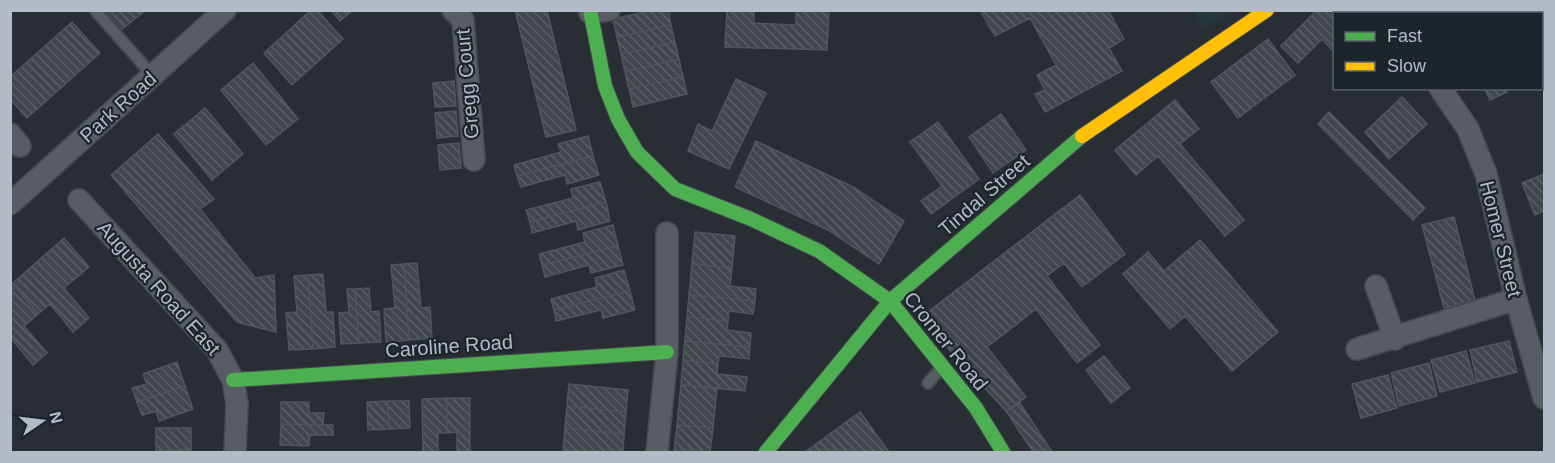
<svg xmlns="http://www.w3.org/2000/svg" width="1555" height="463" viewBox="0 0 1555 463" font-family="Arial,sans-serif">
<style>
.green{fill:#253839}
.building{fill:url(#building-back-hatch);stroke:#50565c;stroke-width:1.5}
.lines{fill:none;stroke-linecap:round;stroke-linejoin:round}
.lane-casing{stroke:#464a4f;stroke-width:14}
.street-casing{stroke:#464a4f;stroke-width:24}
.fast-casing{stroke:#464a4f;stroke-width:16}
.slow-casing{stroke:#464a4f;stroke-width:16}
.lane{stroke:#585c63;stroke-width:10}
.street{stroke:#585c63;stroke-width:21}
.fast{stroke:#4caf50;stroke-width:14}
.slow{stroke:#ffc107;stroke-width:14}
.labels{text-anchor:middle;stroke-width:4.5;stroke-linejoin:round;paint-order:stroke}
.street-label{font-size:20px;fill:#b2bbc6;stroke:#1c252e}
</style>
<defs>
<pattern id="building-back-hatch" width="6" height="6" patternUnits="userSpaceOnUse" patternTransform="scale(1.5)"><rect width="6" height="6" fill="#40464b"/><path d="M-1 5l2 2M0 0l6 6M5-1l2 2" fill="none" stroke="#595f63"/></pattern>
</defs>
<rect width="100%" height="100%" fill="#282e34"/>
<path class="green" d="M1193,11H1233L1203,28Z"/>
<path class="building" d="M103,10H146L121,30Z
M311,10H317L343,39L292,85L264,53Z
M331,10H353L340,21Z
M515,10H547L576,130L546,137Z
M653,10H668L671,25L617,37L613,19Z
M727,10H754V23L796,25V10H829L827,50L725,47Z
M980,10H1108L1124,39L1109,48L1122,71L1045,112L1035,94L1045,90L1037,75L1056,65L1030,18L995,36Z
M1317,10H1332L1335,14L1334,52L1322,39L1298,63L1281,46Z
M72,22L100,53L27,118L10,99V77Z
M671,25L675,42L621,54L617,37Z
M1544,38V76L1542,77V40Z
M1268,39L1295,75L1238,118L1211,82Z
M675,42L679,59L625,72L621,54Z
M679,59L683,77L629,89L625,72Z
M253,63L298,119L266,145L221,90Z
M683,77L687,94L633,107L629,89Z
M736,79L766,93L729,169L688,151L698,124L712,131Z
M454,81L456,106L435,107L433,83Z
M1484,88H1505L1507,92L1490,100Z
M1402,97L1427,124L1389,159L1365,132Z
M1175,100L1199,129L1180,144L1244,220L1225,236L1158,156L1136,175L1115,150Z
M205,108L243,154L212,180L174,134Z
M456,111L458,136L437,138L435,113Z
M1329,112L1425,208L1413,220L1318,124Z
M1001,114L1026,150L993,173L969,137Z
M938,122L979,179L931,214L921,201L942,186L910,142Z
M158,134L214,199L200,209L255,278L274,275L276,332L237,322L111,175Z
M588,136L593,156L517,176L514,165L561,152L558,144Z
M756,141L853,187L904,221L879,264L828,230L735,187Z
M459,143L461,168L440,170L438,145Z
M593,156L599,175L567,184L565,175L521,187L517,176Z
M1544,174V211L1535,215L1522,183Z
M600,182L606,202L530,222L526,210L573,198L571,189Z
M1080,195L1125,254L1082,287L1064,263L1047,276L1100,345L1077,363L1036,309L987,347L1026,397L1006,411L920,318Z
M606,202L610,221L578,230L576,221L532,233L530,222Z
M1454,217L1475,300L1444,308L1422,225Z
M613,225L618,246L542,265L539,254L585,242L583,233Z
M695,232L735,236L732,268L692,264Z
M64,238L89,267L64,288L89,318L73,332L50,304L38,314L13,283Z
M1200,240L1278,332L1232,371L1185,316L1170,329L1123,274L1148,252L1164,271Z
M618,246L623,265L591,273L589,265L545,277L542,265Z
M417,263L421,308L430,307L432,338L409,340L404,264Z
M404,264L409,340L386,342L384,309L395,308L391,265Z
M692,264L732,268L730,286L756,289L755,301L689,295Z
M624,270L630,291L554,310L551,299L597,287L595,278Z
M323,274L326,312H333L335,347L313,349L308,275Z
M308,275L313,349L289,350L286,313L297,312L294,276Z
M13,283L38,314L24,326L47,353L33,365L10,337Z
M369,288L371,312L379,311L381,342L359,343L355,289Z
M347,289H355L359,343L341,344L339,313L349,312Z
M630,291L635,310L603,318L601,310L556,321L554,310Z
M689,295L755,301L753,314L729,311L728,321L687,317Z
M687,317L728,321L727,330L751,333L750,347L685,341Z
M685,341L750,347L749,359L719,356L718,364L683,360Z
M1509,341L1517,372L1477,382L1470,350Z
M1466,351L1475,383L1440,392L1431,360Z
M1104,356L1130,388L1111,403L1086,370Z
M683,360L718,364L717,374L747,377L745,391L681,385Z
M177,362L185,386L137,402L132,388L147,384L143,374Z
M1429,363L1437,396L1399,406L1391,373Z
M1388,375L1397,408L1361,418L1352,384Z
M569,384L628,390L626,412L567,406Z
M681,385L717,388L713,428L677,425Z
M185,386L193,409L159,421L156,411L142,415L137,402Z
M447,398H470V452H457V432L447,433Z
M447,398V433H438V452H423L422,399Z
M388,401H409L410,428L389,429Z
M388,401L389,429L368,430L367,402Z
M281,402H309V413H324L323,425L281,424Z
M1020,403L1052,452H1033L1006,411Z
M567,406L626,412L624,434L565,428Z
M860,412L889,452H805Z
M281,424L333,425V435H310L309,446L280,445Z
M677,425L713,428L710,452H674Z
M156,428H191V450L156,451Z
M565,428L624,434L623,452L563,451Z
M191,450V452H156V451Z"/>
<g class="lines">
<g class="lane-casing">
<path id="lane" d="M95,10L153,76
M928,383L942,367"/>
</g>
<g class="street-casing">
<path id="street" d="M453,10L463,20L474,160
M1386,10L1388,14
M590,13L609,10
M1472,14L1478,10
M1440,88L1468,129L1486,174L1516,299L1544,398
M10,134L20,146
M79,200L217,350L233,380L237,403L235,452
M10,204L225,10
M1376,286L1395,339
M1357,349L1516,299
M657,452L667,352V233"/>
</g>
<g class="fast-casing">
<path id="fast" d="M590,10L605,86L618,119L637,152L675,189L751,219L819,251L890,301L976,408L1003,452
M233,380L667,352
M766,452L890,301L1082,136"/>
</g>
<g class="slow-casing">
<path id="slow" d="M1082,136L1267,10"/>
</g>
<use href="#lane" class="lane"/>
<use href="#street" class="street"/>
<use href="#fast" class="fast"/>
<use href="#slow" class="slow"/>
</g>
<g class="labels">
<g class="street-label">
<text transform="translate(467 84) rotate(-95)" y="7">Gregg Court</text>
<text transform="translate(118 107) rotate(-42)" y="7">Park Road</text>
<text transform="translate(984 195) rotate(-41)" y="7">Tindal Street</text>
<text transform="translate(1501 239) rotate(76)" y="7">Homer Street</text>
<text transform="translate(159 288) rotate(48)" y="7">Augusta Road East</text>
<text transform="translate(946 341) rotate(51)" y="7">Cromer Road</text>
<text transform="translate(449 346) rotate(-4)" y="7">Caroline Road</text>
</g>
</g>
<rect width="1555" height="463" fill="none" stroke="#b2bbc6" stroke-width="24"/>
<rect x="1333" y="12" width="210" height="78" fill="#1c252e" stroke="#58616b" stroke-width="1.5"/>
<rect x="1345" y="32" width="30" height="9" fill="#4caf50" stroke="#58616b" stroke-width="1.5"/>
<text x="1387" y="42" font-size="18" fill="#b2bbc6">Fast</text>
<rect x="1345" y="62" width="30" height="9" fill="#ffc107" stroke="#58616b" stroke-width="1.5"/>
<text x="1387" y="72" font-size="18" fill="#b2bbc6">Slow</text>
<g transform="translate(42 421) rotate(76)" stroke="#1c252e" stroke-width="4.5" paint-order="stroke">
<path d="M0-4.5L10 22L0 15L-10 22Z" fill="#b2bbc6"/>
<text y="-9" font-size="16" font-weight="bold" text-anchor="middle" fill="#b2bbc6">N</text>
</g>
</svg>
